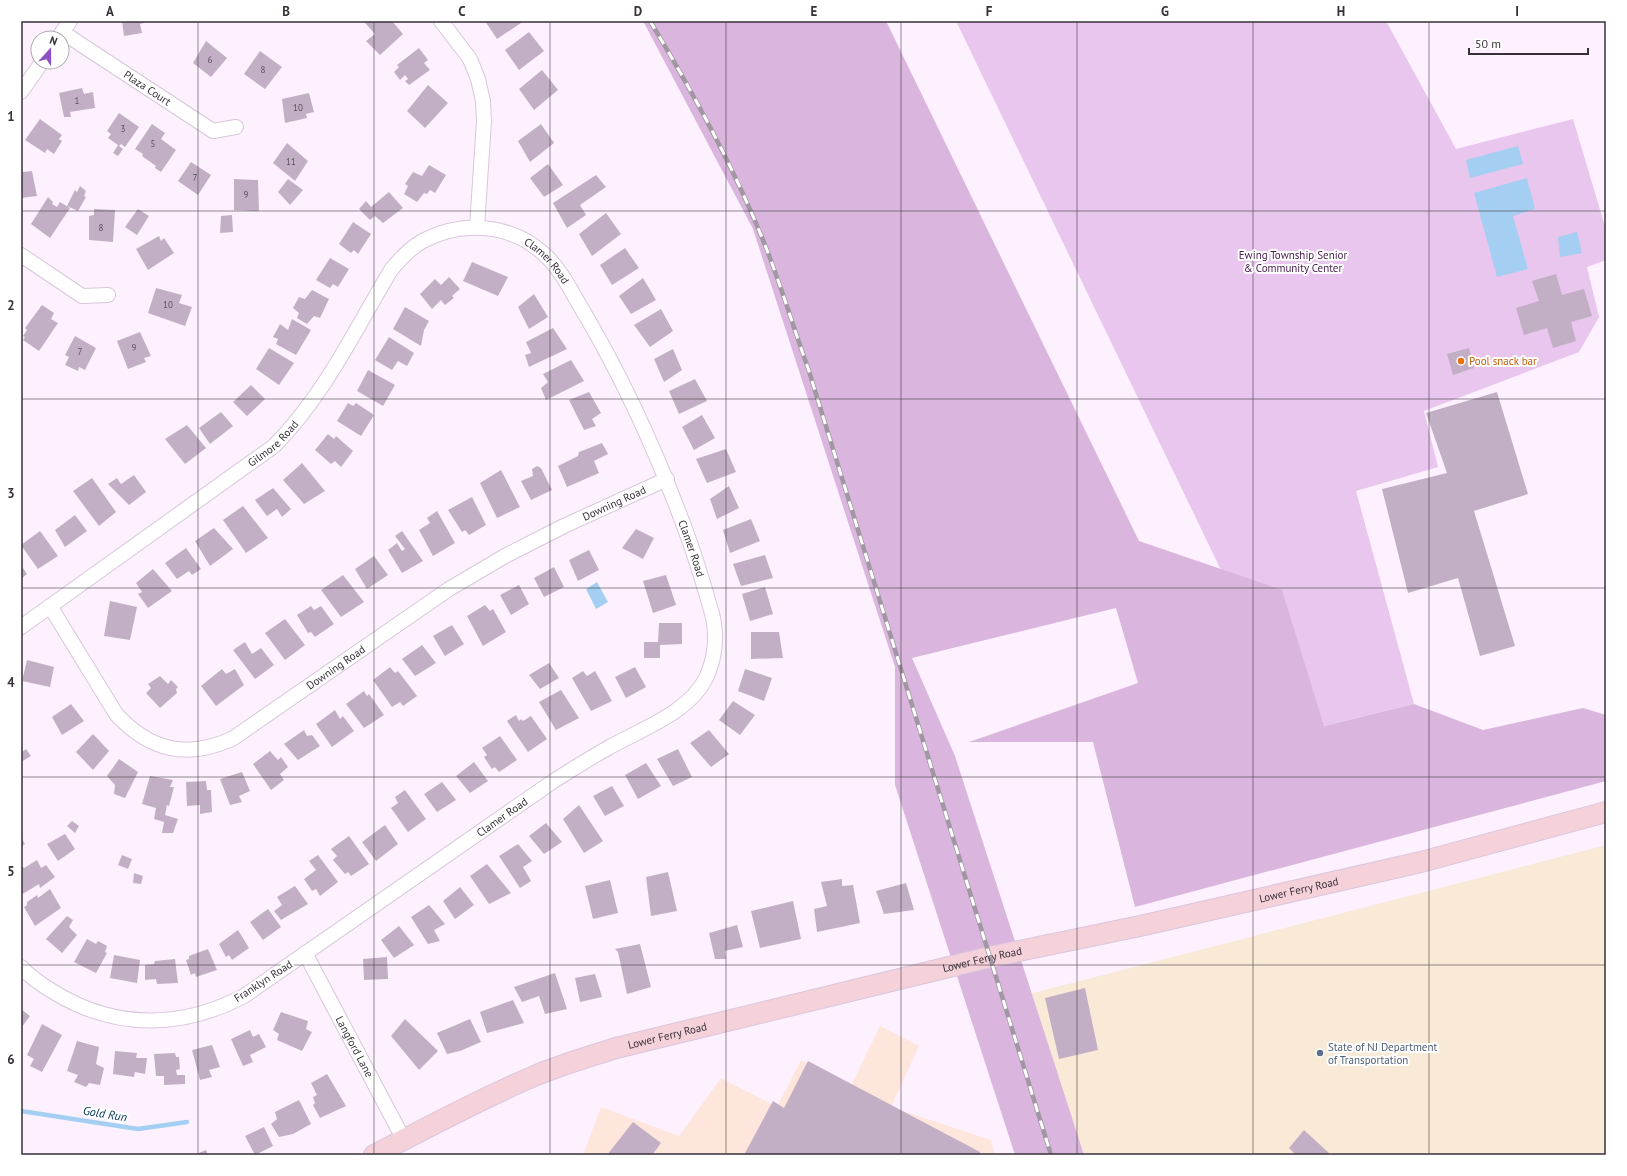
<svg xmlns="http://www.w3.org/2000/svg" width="1627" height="1176" viewBox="0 0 1627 1176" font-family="'PT Sans',sans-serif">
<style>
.commercial{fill:#f9e9d7}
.industrial{fill:#fee6dc}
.green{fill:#e8c6ed}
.forest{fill:#dab6de}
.water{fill:#a5cff2}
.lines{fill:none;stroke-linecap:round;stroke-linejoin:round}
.stream{stroke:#a5cff2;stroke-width:4.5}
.building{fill:#c3afc5}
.street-casing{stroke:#d9c6dc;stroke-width:16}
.secondary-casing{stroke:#d9c6dc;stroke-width:22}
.street{stroke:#fff;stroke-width:14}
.secondary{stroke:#f5d1da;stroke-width:20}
.rail-casing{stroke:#a097a2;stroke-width:4.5}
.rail{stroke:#fff;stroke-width:3;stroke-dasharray:9;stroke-linecap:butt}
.grid{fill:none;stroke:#373038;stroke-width:1;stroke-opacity:0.55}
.food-dot{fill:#e8710a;stroke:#fff;stroke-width:1.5}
.service-dot{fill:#5c6f8a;stroke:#fff;stroke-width:1.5}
.labels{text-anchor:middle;stroke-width:4;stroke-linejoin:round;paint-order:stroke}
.number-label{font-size:9px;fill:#5a505b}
.street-label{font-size:11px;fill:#373038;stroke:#fff}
.park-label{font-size:11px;fill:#4b2051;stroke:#fff}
.food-label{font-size:11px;fill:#c56008;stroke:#fff;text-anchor:start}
.service-label{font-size:11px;fill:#4e5e75;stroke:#fff;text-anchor:start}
.water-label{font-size:12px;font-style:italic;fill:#003556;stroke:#fff}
.neatline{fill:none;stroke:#373038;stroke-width:1.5}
.grid-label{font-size:13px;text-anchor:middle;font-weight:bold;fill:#373038}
</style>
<rect width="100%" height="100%" fill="#fdf1ff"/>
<path class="commercial" d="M1606,845V1155H1067L1018,997Z"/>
<path class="industrial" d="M880,1026L919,1046L891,1107L991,1140L995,1155H583L601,1107L679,1136L721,1078L777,1107L801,1060L851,1086Z"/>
<path class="green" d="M956,21H1386L1456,149L1573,119L1606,230V260L1587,267L1599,317L1579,352L1424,411L1438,467L1356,491L1414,704L1324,726L1278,589L1221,570Z"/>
<path class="forest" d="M643,21H886L1139,541L1282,590L1324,726L1414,704L1483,730L1583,708L1606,715V781L1135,907L1093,742H969L1138,683L1116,608L912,658L955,756L1084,1155H1015L895,785V667L753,229Z"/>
<path class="water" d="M1518,146L1523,164L1470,178L1466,160Z
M1527,178L1535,209L1513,216L1528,269L1497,277L1474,193Z
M1577,232L1582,253L1560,257L1558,237Z
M597,582L608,602L596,609L586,589Z"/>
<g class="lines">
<path class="stream" d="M21,1111L138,1129L187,1122"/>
</g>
<path class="building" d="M122,21H149L140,24L142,33L124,36Z
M367,21H392L403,34L380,55L366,41L375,34L365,23Z
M485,21H524L497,39Z
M529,32L544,51L519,70L505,50Z
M206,41L227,58L211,77L193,63Z
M419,48L428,60L424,63L430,70L409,85L405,81L408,79L405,75L400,80L394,72L399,67L397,65Z
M260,51L282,67L265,89L244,74Z
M542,70L558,90L534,110L519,89Z
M428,85L448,103L425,128L407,111Z
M82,88L84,94L93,92L95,108L70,112L71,117H64L59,93Z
M309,93L314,112L306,114L307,118L285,123L282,99Z
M119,113L139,127L125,147L121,144L119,146L123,149L118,156L113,153L118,145L108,138L111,134L107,131Z
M40,119L62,135L59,139L62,141L54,154L47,149L45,153L25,140Z
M152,124L165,133L161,139L176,150L161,172L155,168L156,166L142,156L143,154L135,149Z
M541,124L554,143L530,162L518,141Z
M287,143L308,161L295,181L273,163Z
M191,162L211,175L198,195L178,181Z
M548,164L563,185L544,197L530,178Z
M429,165L446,175L435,193L430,190L427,194L424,193L417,202L404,194L408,186L405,184L413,172L422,176Z
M21,167L23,172L32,171L37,196L21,198Z
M596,175L606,187L580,205L586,215L567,228L553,203Z
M234,179L258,180L259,211L234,210Z
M288,179L303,190L290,205L278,192Z
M80,186L86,191L84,196L86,197L78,211L67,206L75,190L77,192Z
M389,192L403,208L383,223L375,216L370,220L359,209L366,201L371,207Z
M48,197L53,202L52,204L57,207L60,202L70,208L50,238L31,224Z
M94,209L115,210L113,242L89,240V216L94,215Z
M138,209L149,216L137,235L125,227Z
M606,213L621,234L592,256L579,234Z
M232,215L233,232L220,233L221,216Z
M353,222L371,234L358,254L354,250L351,253L339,244Z
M159,236L161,241L164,238L174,253L148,270L136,249Z
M625,248L639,268L612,285L600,265Z
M330,258L349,269L338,287L333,284L330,288L316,280Z
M472,262L508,277L498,296L463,281Z
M1556,274L1562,295L1584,289L1592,316L1571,322L1576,341L1553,348L1547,328L1524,335L1516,308L1539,301L1532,281Z
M449,277L460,289L452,296L454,298L445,305L441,300L432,309L420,294L435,279L441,285Z
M643,278L656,300L631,314L619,296Z
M156,288L182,295L179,303L192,307L185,326L148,313Z
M312,290L329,299L320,318L314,316L307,324L297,318L299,313L293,308L299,297L305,299Z
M534,294L548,317L529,329L518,307Z
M42,305L54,313L51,319L58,323L39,351L23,340L25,337L23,336L27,330L25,328Z
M405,307L429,321L424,330L421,346L393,329Z
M661,309L673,331L650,347L634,325Z
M292,319L311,330L296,355L276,344L278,339L273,337L280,324L288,330Z
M553,328L567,349L529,367L525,355L531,353L526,342Z
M140,332L151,356L144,358L146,362L128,369L117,341Z
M75,336L96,348L85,370L79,367L78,371L65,365L69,357L65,355Z
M389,337L414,353L407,366L398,361L392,370L375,360Z
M269,348L294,363L279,385L256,369Z
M1469,348L1474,368L1453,375L1447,354Z
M673,349L682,370L664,382L654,359Z
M571,360L584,381L546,400L541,388L548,382L543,374Z
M368,370L395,385L383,406L357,391Z
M695,379L707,401L679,414L669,391Z
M251,385L265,399L247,416L233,402Z
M589,392L601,413L592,419L596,426L584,430L569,400Z
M1497,392L1528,494L1474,511L1515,646L1480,656L1458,578L1408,593L1382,489L1447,473L1426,413Z
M348,403L353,406L356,403L374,415L361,436L337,421Z
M221,412L233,426L210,444L199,428Z
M702,415L715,438L694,450L682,427Z
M187,425L206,448L185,464L165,439Z
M328,434L334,439L336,436L353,451L341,467L335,461L331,464L315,450Z
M602,443L608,454L594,461L599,473L567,487L558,466L578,456L579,452Z
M726,449L736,472L707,483L696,459Z
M302,463L325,491L304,504L283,480Z
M537,466L541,468L552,490L531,500L521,481L533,476L532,469Z
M501,470L520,507L497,518L480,483Z
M134,475L146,492L129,505L108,484L117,478L121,484Z
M92,478L116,512L99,526L73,491Z
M729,486L739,508L717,519L710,499Z
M273,488L291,509L282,517L277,509L267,516L255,500Z
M472,497L486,525L469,535L465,530L462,532L448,510Z
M243,506L268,538L246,553L223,520Z
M437,511L455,543L433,556L419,530L430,523L427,518Z
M75,515L87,531L65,547L55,530Z
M751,519L760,541L730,553L723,530Z
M214,528L233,549L210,566L195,541Z
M636,529L654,538L643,559L622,548Z
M40,531L58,556L38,569L21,545Z
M402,531L423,561L402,573L388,550L397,543L402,551L405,549L395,536Z
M186,548L201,569L192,575L189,571L177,579L165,563Z
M589,550L599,570L578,581L569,560Z
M765,555L773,578L741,586L733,564Z
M374,556L388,575L367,589L355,569Z
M21,565L27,574L21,579Z
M554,567L564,587L544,597L534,578Z
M153,569L172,591L148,608L138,594L142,592L136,583Z
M343,575L364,602L341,617L321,590Z
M666,575L676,605L653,613L643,581Z
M519,585L529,604L511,615L500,595Z
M765,587L773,614L750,621L742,594Z
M110,601L137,607L130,640L104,636Z
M485,605L490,611L493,609L506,632L483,646L467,616Z
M311,606L314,610L321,606L334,624L315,637L311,632L308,633L297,615Z
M285,619L305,645L285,660L265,633Z
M659,623H682V644L660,645V658H644V642H658Z
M452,625L464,644L445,656L433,636Z
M751,632H779L783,658L751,659Z
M245,642L252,654L261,648L274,665L255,679L233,650Z
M422,645L436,663L415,676L402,659Z
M27,660L54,667L50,687L22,681Z
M549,663L559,678L540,689L529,675Z
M390,667L395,673L398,671L417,696L403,706L400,702L392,707L373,680Z
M635,667L646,687L626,698L615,677Z
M222,669L226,674L235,669L244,685L216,706L201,686Z
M745,669L772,678L764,701L738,691Z
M583,671L587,676L595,671L612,701L591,711L572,678Z
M160,676L168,684L171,680L178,687L176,689L177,693L160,708L146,693L151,688L148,684Z
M561,690L579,718L556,730L539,702Z
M364,691L367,696L369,694L384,715L364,728L346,704Z
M733,701L755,715L740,735L719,720Z
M71,704L84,721L62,735L52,717Z
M335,710L340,719L343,716L354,731L332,747L316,724Z
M516,715L519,721L521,719L523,721L531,716L547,739L528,752L507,721Z
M304,730L307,736L312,735L320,746L298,760L284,744Z
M709,730L729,754L711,767L690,743Z
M93,734L109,751L93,770L76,752Z
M500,736L517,760L499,772L495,767L492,769L484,757L487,755L482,748Z
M26,749L31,756L21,762V753Z
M678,749L692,777L673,786L657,759Z
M270,751L278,760L281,757L288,767L280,774L284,780L271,790L253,764Z
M119,759L138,772L125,798L114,794L115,785L107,776Z
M474,762L488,781L470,793L456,776Z
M646,763L661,786L638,799L625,775Z
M242,772L250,791L239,796L242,802L230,805L220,779Z
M150,776L173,780L170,787H174L169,806L167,805L165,815L178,819L173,833H162L164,822L154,819L156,808L142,804Z
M206,781L207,790H211L212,812L200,814V805L187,806L186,782Z
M442,782L456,800L437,812L424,794Z
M612,786L624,806L605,816L593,796Z
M405,790L426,819L408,832L391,808L398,803L395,797Z
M579,805L603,841L584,853L563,819Z
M72,821L79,826L75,833L67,826Z
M546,823L562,842L544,854L529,836Z
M385,825L398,844L376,861L362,842Z
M65,834L75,849L58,861L47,844Z
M349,836L369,864L351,876L348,872L345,874L333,860L337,856L331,849Z
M21,837L25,844L21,847Z
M518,844L532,861L523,867L531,881L520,888L499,856Z
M122,855L132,859L128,869L118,865Z
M318,855L338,882L320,896L316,889L312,891L304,879L316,870L309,861Z
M37,860L41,868L46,865L55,877L40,888L39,884L21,895V866H22L24,868Z
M487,864L511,893L489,904L470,876Z
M668,872L677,911L651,916L646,877Z
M134,873L143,876L141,884L133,883Z
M842,879V886L853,885L860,923L817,932L814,909L827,906L821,882Z
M610,880L618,913L593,919L585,886Z
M906,883L914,910L884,914L876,891Z
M295,886L308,904L281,920L274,911L282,905L277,897Z
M460,887L474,905L455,919L443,901Z
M50,889L61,908L35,926L24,907L27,905V902L37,895L38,898Z
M793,901L801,939L760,948L751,911Z
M429,905L445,924L434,930L440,941L428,944L411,917Z
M268,909L281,927L263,940L250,922Z
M67,916L73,920L69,927L77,935L62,953L46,939Z
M737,925L743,947L725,951L726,959H715L709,933Z
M399,926L414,945L394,958L381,940Z
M238,930L249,948L232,960L229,955L226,957L219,944Z
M87,939L96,944L98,941L107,946L105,952L107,953L96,973L74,962Z
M640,944L651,987L627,994L618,952L615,949Z
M208,949L217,970L196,977L195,973L191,975L186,960L189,959V956Z
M114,955L140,960L137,983L110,978Z
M387,957L388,979L364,980L363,959Z
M175,959L178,983L157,984L156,979L145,980V965L154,964L155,961Z
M555,973L567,1009L545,1014L539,996L522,1002L514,987Z
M595,974L602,997L580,1002L575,978Z
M1085,988L1098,1050L1059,1059L1045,998Z
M513,1000L524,1023L487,1033L480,1012Z
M21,1009L30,1016L21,1028Z
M281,1012L308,1021L306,1029L312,1032L302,1051L277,1040L279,1034L273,1030Z
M405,1019L438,1051L419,1070L391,1036Z
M470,1019L481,1042L460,1051L447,1054L437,1033Z
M42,1024L62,1035L42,1072L30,1066L34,1059L27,1055Z
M250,1030L253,1037L259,1034L266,1047L250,1055L253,1062L243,1066L231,1039Z
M77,1041L99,1047L96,1064L104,1068L100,1085L89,1083L86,1087L74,1082L78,1075L67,1071Z
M212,1045L220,1067L209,1070L212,1077L200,1080L192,1050Z
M115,1051L137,1053L136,1058H147L145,1074L135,1072L134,1077L113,1074Z
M175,1053L176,1057H179L180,1069L176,1070L177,1075H185V1084L164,1085V1076H156L154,1054Z
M808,1061L980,1152V1155H744L773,1101L784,1108Z
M327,1074L346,1106L320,1118L313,1105L315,1103L313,1097L317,1095L311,1083Z
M299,1100L311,1124L293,1134L279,1137L271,1124L277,1119L275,1112Z
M633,1122L661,1143L652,1155H607Z
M264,1127L273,1146L255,1155L245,1136Z
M1304,1130L1329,1153L1327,1155H1296L1289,1148Z
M206,1150L208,1155H194Z"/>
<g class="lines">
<g class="street-casing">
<g id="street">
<path d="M441,21L470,59L478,79L483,101L484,121L477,227"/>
<path id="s1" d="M62,32L213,131L236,127"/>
<path d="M58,38L70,21"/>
<path d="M21,92L42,62"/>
<path d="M21,255L82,296L108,295"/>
<path id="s2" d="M50,606L116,714C150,751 187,759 232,739L449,589L505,556L564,526L667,479"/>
<path id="s3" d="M21,627L274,446C324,396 355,330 391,270C400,259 409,249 421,242C460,220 510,223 544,254C562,270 573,295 586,316C627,386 660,460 688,537C695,556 701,576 707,596C709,605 713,614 714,624C717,642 714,659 707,676C690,713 641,729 608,748C590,758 573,769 555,780L244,996C183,1028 118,1030 57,994C45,987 31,978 21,967"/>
<path id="s4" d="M305,953L404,1140"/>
</g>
</g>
<g class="secondary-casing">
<g id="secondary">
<path id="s5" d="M374,1155C427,1128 478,1100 532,1077C560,1065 588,1057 616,1048L990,957L1140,926L1421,862L1606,812"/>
</g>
</g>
<use href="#street" class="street"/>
<use href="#secondary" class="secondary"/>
<g class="rail-casing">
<path id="rail" d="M650,21C694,94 736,171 767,250C782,289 794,329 808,368L1051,1155"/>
</g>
<use href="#rail" class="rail"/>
</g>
<path class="grid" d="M198,21V1155M374,21V1155M550,21V1155M726,21V1155M901,21V1155M1077,21V1155M1253,21V1155M1429,21V1155M21,211H1606M21,399H1606M21,588H1606M21,777H1606M21,965H1606"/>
<circle class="food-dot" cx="1461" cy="361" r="4"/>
<circle class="service-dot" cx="1320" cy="1053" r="4"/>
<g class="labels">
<g class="number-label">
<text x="210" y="63">6</text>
<text x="263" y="73">8</text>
<text x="77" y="104">1</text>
<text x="298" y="111">10</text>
<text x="123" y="132">3</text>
<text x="153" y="147">5</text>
<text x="291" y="165">11</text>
<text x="195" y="181">7</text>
<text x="246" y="198">9</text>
<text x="101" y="231">8</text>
<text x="168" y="308">10</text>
<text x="134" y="351">9</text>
<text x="80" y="355">7</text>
</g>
<g class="street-label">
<text dy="4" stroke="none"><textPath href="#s1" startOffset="102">Plaza Court</textPath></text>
<text dy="4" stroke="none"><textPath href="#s3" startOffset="703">Clamer Road</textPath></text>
<text dy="4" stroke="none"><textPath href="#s3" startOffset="312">Gilmore Road</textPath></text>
<text dy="4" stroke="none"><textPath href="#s2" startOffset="705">Downing Road</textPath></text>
<text dy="4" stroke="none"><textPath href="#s3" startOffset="1027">Clamer Road</textPath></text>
<text dy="4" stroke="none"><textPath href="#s2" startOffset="381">Downing Road</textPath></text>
<text transform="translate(502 817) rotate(-35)" y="4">Clamer Road</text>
<text dy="4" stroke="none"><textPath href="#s5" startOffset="966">Lower Ferry Road</textPath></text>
<text dy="4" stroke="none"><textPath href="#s5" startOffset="642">Lower Ferry Road</textPath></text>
<text transform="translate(263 981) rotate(-33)" y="4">Franklyn Road</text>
<text dy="4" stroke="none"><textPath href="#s5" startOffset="318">Lower Ferry Road</textPath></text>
<text dy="4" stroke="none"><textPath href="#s4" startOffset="106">Langford Lane</textPath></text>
</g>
<g class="park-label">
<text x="1293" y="259">Ewing Township Senior<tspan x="1293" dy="13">&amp; Community Center</tspan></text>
</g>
<g class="food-label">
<text x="1469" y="365">Pool snack bar</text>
</g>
<g class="service-label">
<text x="1328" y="1051">State of NJ Department<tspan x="1328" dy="13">of Transportation</tspan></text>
</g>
<g class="water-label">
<text transform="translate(105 1114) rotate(9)" y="4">Gold Run</text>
</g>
</g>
<rect width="1627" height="1176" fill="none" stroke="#ffffff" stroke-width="44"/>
<g transform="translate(50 50) rotate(21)"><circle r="19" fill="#ffffff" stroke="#afacaf"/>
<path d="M0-3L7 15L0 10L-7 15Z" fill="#8c4fc5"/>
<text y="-6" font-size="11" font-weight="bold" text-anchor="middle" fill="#373038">N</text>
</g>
<path d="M1469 48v6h119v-6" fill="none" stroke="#373038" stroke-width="2"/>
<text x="1475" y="48" font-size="12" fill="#373038" stroke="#ffffff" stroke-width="3" paint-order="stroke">50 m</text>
<rect x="22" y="22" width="1583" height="1132" class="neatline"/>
<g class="grid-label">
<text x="110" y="16">A</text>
<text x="286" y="16">B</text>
<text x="462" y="16">C</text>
<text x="638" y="16">D</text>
<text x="814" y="16">E</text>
<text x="989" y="16">F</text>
<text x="1165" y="16">G</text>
<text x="1341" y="16">H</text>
<text x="1517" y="16">I</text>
<text x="11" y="121">1</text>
<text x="11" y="310">2</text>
<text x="11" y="498">3</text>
<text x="11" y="687">4</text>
<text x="11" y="876">5</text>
<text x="11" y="1064">6</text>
</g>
</svg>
